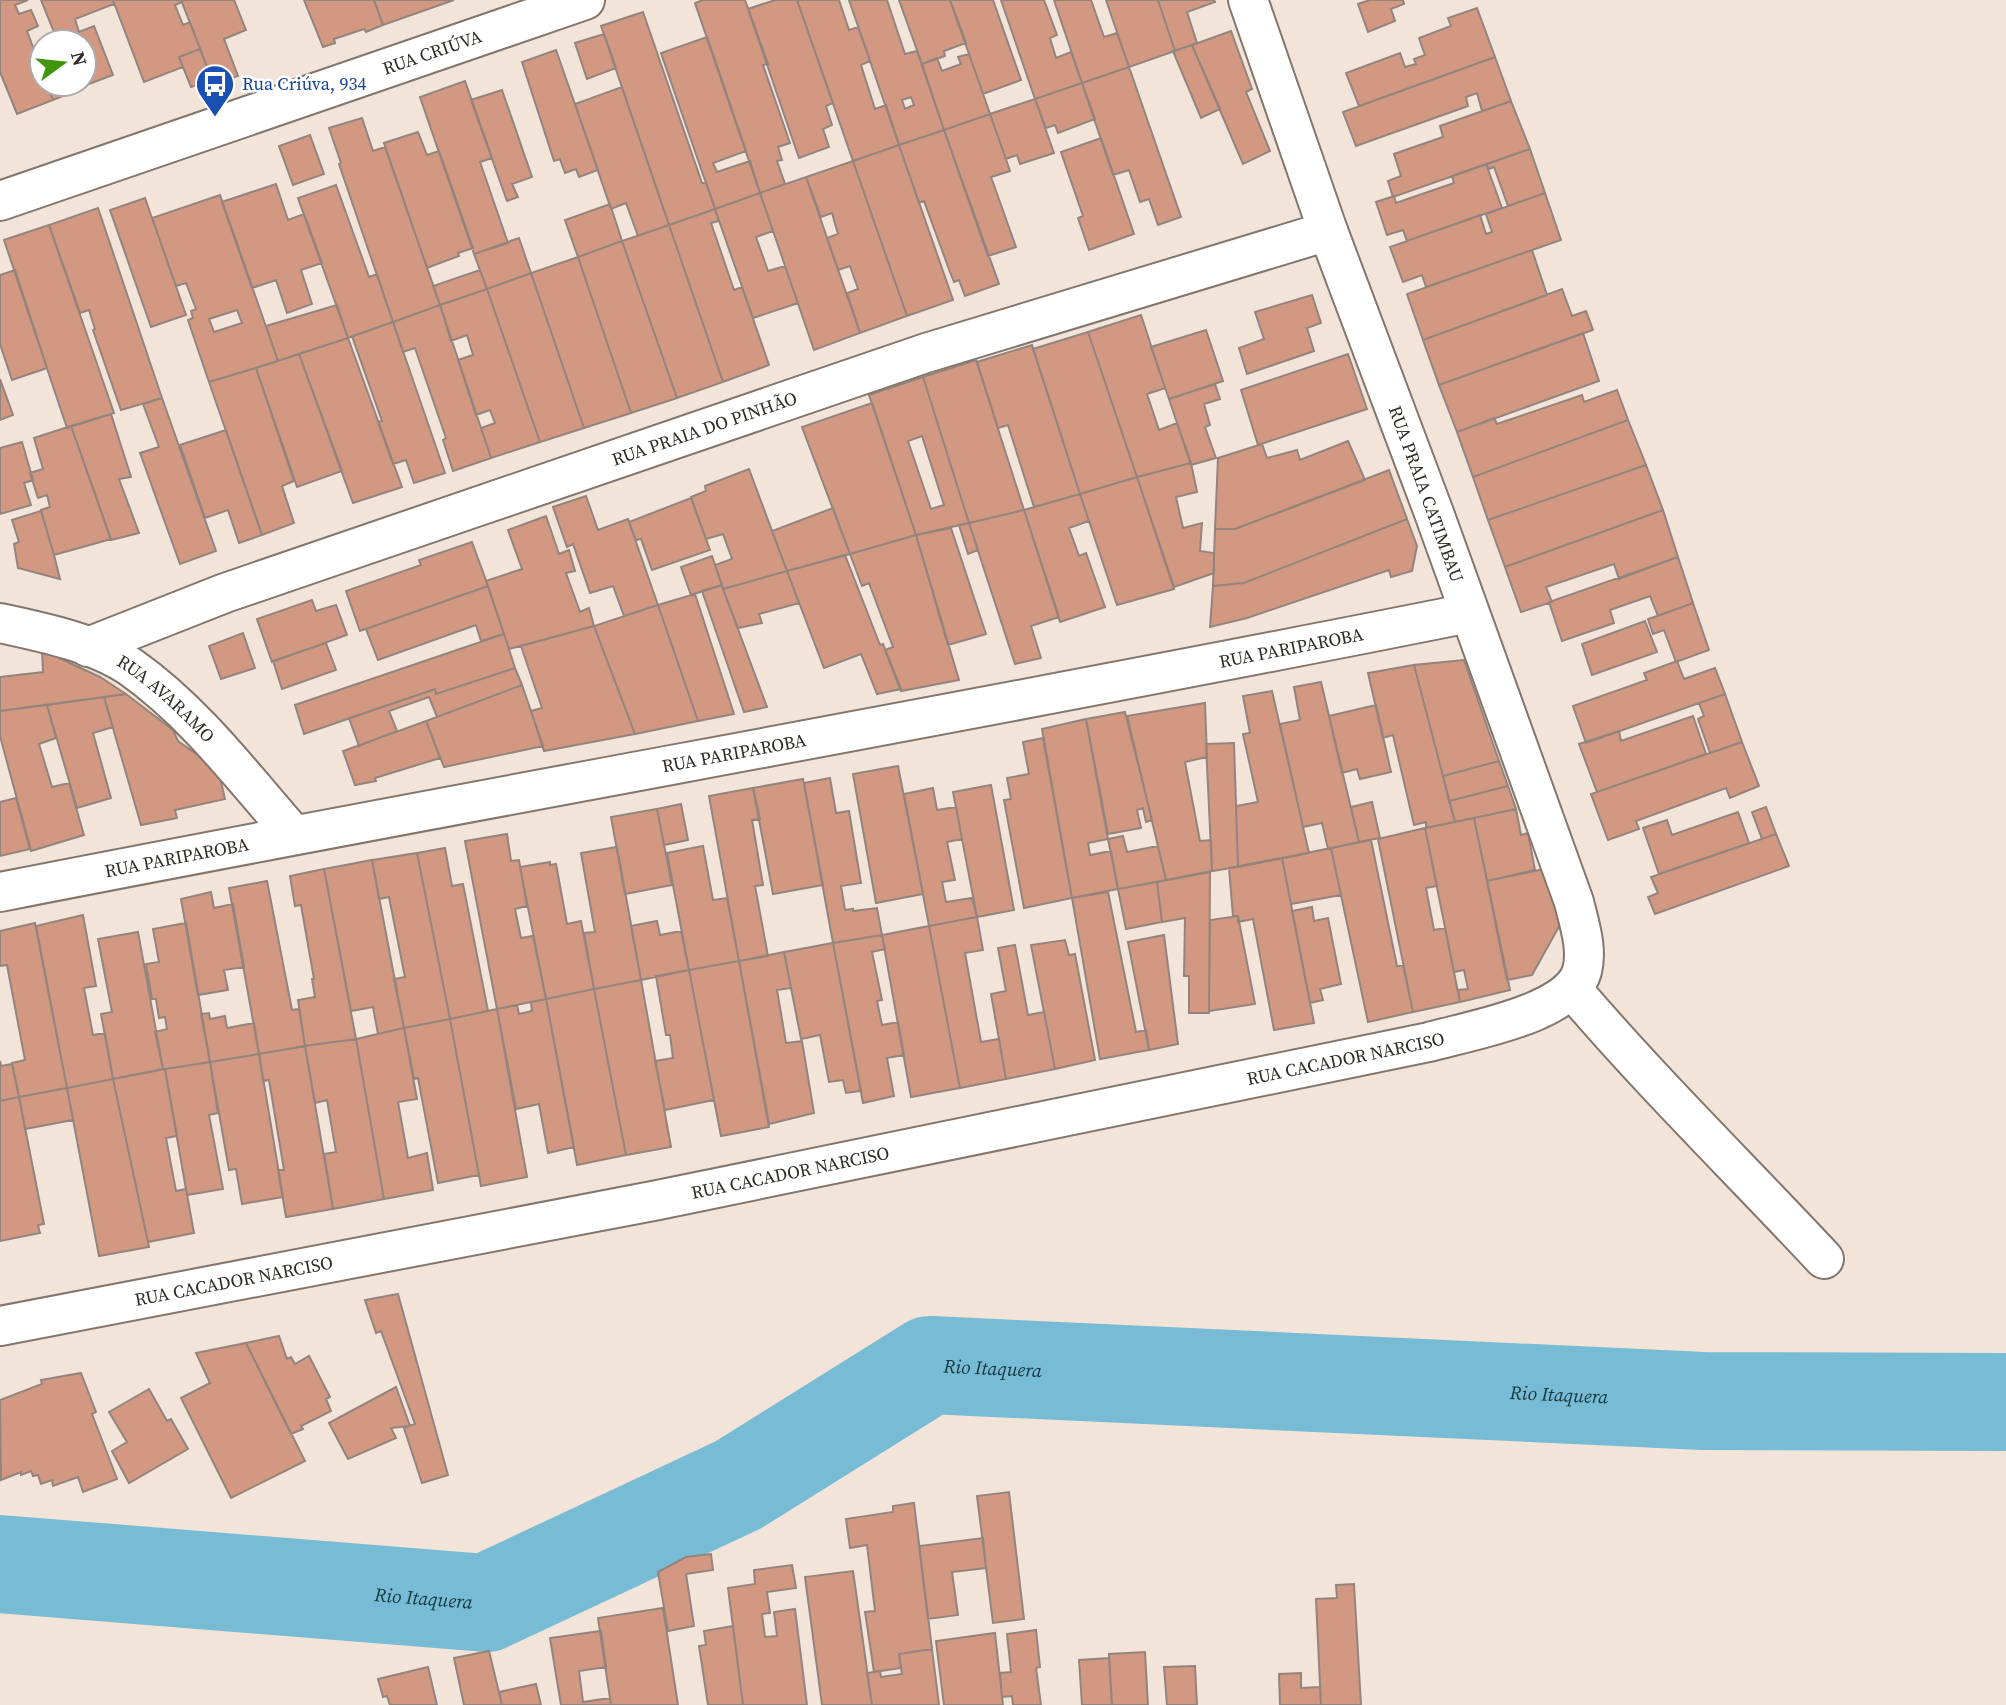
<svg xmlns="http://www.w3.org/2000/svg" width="2006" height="1705" viewBox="0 0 2006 1705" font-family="'Source Serif 4',serif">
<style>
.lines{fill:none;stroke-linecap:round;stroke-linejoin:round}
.river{stroke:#77bcd4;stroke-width:98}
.building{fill:#d39882;stroke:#94847e;stroke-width:2;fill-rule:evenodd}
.minor-casing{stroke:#83766c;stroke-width:42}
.minor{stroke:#fff;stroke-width:38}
.labels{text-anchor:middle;stroke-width:5;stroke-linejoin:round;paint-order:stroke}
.street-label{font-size:18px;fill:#312b27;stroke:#fff}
.transit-label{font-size:18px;fill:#164399;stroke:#fff;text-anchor:start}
.water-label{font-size:19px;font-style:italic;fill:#143640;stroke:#fff}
</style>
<rect width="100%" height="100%" fill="#f3e4da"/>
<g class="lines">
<path class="river" id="s1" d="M0,1564L486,1603L738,1485L930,1365L1703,1401L2006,1402"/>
</g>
<path class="building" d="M0,0H28L15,5L19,14L31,10L38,26L27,31L42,71V84H47L53,100L17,114L0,72Z
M41,0H113L114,4L75,19L79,32L94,26L113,75L76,89L74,84H84V42H58Z
M113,0H181L182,2L175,5L183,25L190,22L200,49L179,57L183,67L144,82Z
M181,0H234L246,30L224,39L238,76L214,84Z
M304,0H374L383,25L366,32L364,29L334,39L335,43L323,47Z
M374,0H454L383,25Z
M703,0H745L768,64L763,65L790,143L778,147L782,160L777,161L785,184L760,193L695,3Z
M775,0H797L833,103L826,106L832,125L823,129L829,147L799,158L748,9Z
M797,0H839L849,30L858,27L870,61L861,65L875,109L886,105L899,145L853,161Z
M849,0H887L905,54L917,51L944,130L899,145ZM911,97L914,105L905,109L902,100Z
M899,0H950L966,43L944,51L945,56L922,64Z
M950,0H993L1021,80L983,94Z
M1001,0H1044L1057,35L1050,38L1056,58L1071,52L1082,83L1035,99Z
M1054,0H1091L1104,37L1117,33L1129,67L1082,83Z
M1106,0H1158L1175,51L1129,67Z
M1158,0H1214L1215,2L1187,12L1197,43L1175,51Z
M1370,0H1403L1404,4L1391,9L1395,21L1368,32L1358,4Z
M1477,8L1495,57L1359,106L1346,73L1400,53L1405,67L1416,64L1414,59L1425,55L1419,38L1451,26L1448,18Z
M643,12L702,183L706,182L715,209L669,225L601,26Z
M1231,31L1252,89L1246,92L1270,151L1243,164L1192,45Z
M604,34L616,68L587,79L575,43Z
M707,37L746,151L713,163L717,172L750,161L760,193L715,209L661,53Z
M1192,45L1220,109L1201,118L1173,51Z
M200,49L212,80L191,87L179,57Z
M556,50L598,170L579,177L576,169L565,173L560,159L554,161L522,62Z
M969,54L990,114L944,130L922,64L937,58L942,71L961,64L958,57Z
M1495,57L1511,101L1482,111L1477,93L1466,97L1468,106L1356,146L1343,112Z
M1129,67L1181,217L1158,225L1149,199L1140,202L1129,170L1113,175L1082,83Z
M465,81L492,158L480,162L508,243L474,254L420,97Z
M1082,83L1095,119L1058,133L1055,125L1046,128L1035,99Z
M65,84H74L76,91L53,100L49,90Z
M622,87L669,225L638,236L626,203L611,209L575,104Z
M502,90L532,177L512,184L518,197L507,201L471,100Z
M1035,99L1054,153L1020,164L1017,155L1006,159L990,114Z
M1511,101L1530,149L1393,197L1388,181L1401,176L1394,154L1443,137L1440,126Z
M990,114L1010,171L991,177L1016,247L988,256L944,130Z
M362,118L373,151L385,147L440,305L393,322L339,164L341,163L329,128Z
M944,130L999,284L965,296L959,280L954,282L950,272L924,201L919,203L899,145Z
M418,132L427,155L439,151L473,248L458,253L459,256L427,268L384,143Z
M310,135L324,174L293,185L279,146Z
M1101,138L1134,234L1089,250L1078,218L1083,216L1061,152Z
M899,145L953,300L907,316L853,161Z
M1530,149L1545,193L1508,206L1494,167L1489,169L1486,164Z
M853,161L907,316L860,333L847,293L858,289L850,266L838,270L827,238L838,234L832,213L821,217L806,177Z
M1486,164L1502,208L1407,241L1403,230L1387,235L1376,202L1394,196L1396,203L1454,183L1452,176Z
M806,177L860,333L814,350L760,193Z
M276,184L288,220L304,214L322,263L301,270L312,304L287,313L276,280L252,288L222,202Z
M336,185L369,277L377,274L393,322L348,338L298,198Z
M760,193L773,231L756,237L768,271L785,266L798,303L753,318L715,209Z
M1545,193L1561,240L1426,287L1422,275L1403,282L1390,247L1480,215L1486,234L1492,232L1486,214Z
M220,195L278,361L209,382L188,320L193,318L191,311L196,309L186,283L176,286L152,218ZM237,310L242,323L214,332L209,319Z
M145,198L186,315L151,327L110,210Z
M610,204L622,241L578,257L565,220Z
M98,208L162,398L121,410L93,330L95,329L89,310L80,313L49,225Z
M715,209L719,221L711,223L734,290L742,287L769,365L723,382L669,225Z
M49,225L114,413L67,428L4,240Z
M669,225L723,382L677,398L622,241Z
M519,238L531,273L487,289L474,254Z
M622,241L677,398L631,413L578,257Z
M1532,250L1547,295L1423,340L1407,294Z
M578,257L631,413L584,428L531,273Z
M15,270L47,368L12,380L0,344V275Z
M480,270L487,289L440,305L433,286Z
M531,273L584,428L540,442L487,289Z
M487,289L540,442L491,458L481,428L495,423L490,410L476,415L458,360L473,355L467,335L451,341L440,305Z
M1562,289L1572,316L1586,311L1593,330L1439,385L1423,340Z
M1312,295L1321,323L1307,328L1314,351L1247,374L1239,348L1264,339L1255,312Z
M337,305L348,338L278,361L266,326Z
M440,305L491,458L453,471L443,440L446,438L415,348L403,352L393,322Z
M1141,315L1165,388L1147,394L1159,430L1177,423L1191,463L1137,477L1088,332Z
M393,322L445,473L414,483L406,460L393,464L378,422L382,421L352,336Z
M1206,330L1223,381L1169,399L1151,347Z
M1088,332L1137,477L1080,494L1033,349Z
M1583,333L1599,381L1457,432L1439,385Z
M348,338L402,487L353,503L299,354Z
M1032,345L1080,494L1034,507L1008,425L998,428L977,362Z
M299,354L342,471L297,487L256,368Z
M1348,354L1367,409L1258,445L1241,390Z
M976,360L1024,510L969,523L923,377Z
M256,368L294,481L282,486L294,523L262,535L209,382Z
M923,377L969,523L916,535L869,395ZM922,436L944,505L931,509L908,441Z
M0,379L13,415L0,420Z
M1215,384L1220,399L1204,404L1210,425L1205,427L1216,458L1191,465L1169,399Z
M1617,390L1628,420L1473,477L1457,432L1494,418L1497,424L1582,395L1584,402Z
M162,398L216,551L180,564L140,453L159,447L143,404Z
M872,403L916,535L850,554L802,427Z
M111,414L131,477L119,479L139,533L111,540L71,426Z
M1628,420L1646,465L1488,520L1473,477Z
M71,426L111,539L54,555L41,510L50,507L47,495L38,498L30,473L43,469L34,438Z
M226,430L262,535L239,543L228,510L205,518L180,445Z
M1348,441L1365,480L1235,529H1215L1218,458L1262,444L1267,458L1297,450L1300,460Z
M22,442L33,480L24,483L31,505L0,514V448Z
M1191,463L1197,492L1176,497L1183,528L1202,523L1200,551L1214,553V573L1174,587L1137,477Z
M1646,465L1663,510L1505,567L1488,520Z
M749,469L787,571L723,589L715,565L732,559L723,534L706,539L691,497L706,491L705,486Z
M1389,470L1407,519L1244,583L1213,586L1215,529H1235Z
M1137,477L1174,589L1117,605L1080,494Z
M1080,494L1089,521L1069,528L1079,556L1086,553L1105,607L1060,622L1024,510Z
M586,496L598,530L628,519L658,605L624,616L613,586L590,593L573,544L567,547L553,507Z
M691,498L710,550L652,570L641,539L636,540L629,522Z
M833,508L850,554L787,571L772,531Z
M1024,510L1059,617L1031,626L1041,658L1015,664L969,523Z
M1663,510L1678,557L1619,579L1614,564L1546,587L1552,602L1521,612L1505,567Z
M41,511L54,555L60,579L18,568L14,544L19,542L12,520Z
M546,516L559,554L569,550L575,571L566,573L580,612L589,608L594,626L509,649L486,581L522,569L508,530Z
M1407,519L1417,546L1412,571L1391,577L1389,570L1247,618L1210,627L1213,586L1244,583Z
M969,523L978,550L968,554L959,525Z
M951,528L986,634L948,645L916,535Z
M916,535L959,680L901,691L885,650L893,647L869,583L862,586L850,554Z
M472,542L488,586L360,631L346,591L421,565L419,560Z
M845,555L880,645L883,644L901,689L877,694L861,654L824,668L787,571Z
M712,556L722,585L691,595L681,567Z
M1678,557L1693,603L1658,616L1650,596L1610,610L1614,623L1562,641L1549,602Z
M787,571L799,603L759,614L762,623L738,628L723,589Z
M722,585L723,589L767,707L744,712L702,591Z
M488,586L504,634L481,641L476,625L378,660L366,629Z
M695,594L734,714L698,721L658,605Z
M312,600L316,611L336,605L347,635L272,662L257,619Z
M1693,603L1709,650L1676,662L1664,630L1653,634L1648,619Z
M658,605L698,721L635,734L594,626Z
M1645,621L1657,652L1592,675L1582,644Z
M594,626L635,734L544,751L531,711L542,708L521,646Z
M243,633L255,668L221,679L209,646Z
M504,634L515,668L436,694L435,689L304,734L295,705Z
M326,643L336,670L282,689L273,661Z
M42,650L100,677L126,694L0,711V677L43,672Z
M1464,660L1499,761L1443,776L1414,665Z
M1677,661L1684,679L1715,668L1725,694L1586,743L1573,706L1647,680L1644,673Z
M1414,665L1455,822L1426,828V822L1414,825L1393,735L1383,738L1368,673Z
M515,668L522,685L437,717L429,697L389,711L397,731L359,746L349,718L435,689L436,694Z
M1321,682L1359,842L1328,849L1322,823L1303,827L1280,724L1300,720L1294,687Z
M522,685L543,746L444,767L426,721Z
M1272,691L1309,853L1238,867L1236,806L1258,802L1243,734L1250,733L1243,696Z
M126,694L173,730L178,741L218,769L225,799L175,810L177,818L141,825L104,697Z
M1725,694L1742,742L1710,753L1698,719L1704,716L1699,703Z
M104,697L113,727L93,733L111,798L77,808L47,705Z
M1205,703L1207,757L1185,762L1200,841L1211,840L1212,871L1166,880L1127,716Z
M47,705L56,738L39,744L52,787L69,783L84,835L31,851L0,736V711Z
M1376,705L1391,772L1360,779L1357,769L1342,773L1329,716Z
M1125,712L1152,820L1146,822L1143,808L1137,810L1141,828L1108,834L1086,719Z
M1693,716L1706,754L1597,792L1579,744L1619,731L1621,741Z
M1086,719L1108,839L1088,843L1090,855L1111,851L1118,889L1072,898L1042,729Z
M426,721L440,758L375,778L376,781L355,785L343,751Z
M1043,738L1072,898L1024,908L1004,800L1011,799L1007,778L1029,774L1023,742Z
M1742,742L1759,786L1730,798L1726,788L1636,821L1639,829L1608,840L1591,794Z
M1234,743L1238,867L1212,871L1206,744Z
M1499,761L1508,786L1449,801L1443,776Z
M898,766L923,894L876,903L853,774Z
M830,778L836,813L849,811L861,883L841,886L845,910L853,909V911L877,908L882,935L833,943L804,783Z
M803,779L823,885L773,894L753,788Z
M991,785L1014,910L977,917L953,792Z
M1508,786L1516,809L1455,822L1449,801Z
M753,788L760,819L752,820L763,885L755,886L768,956L739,961L709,796Z
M933,788L937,810L956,807L962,839L947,842L955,880L942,882L946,902L972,898L977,917L929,926L904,794Z
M16,798L30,849L0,856V802Z
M1372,802L1380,838L1359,842L1351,807Z
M681,804L688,840L664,845L657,809Z
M1766,807L1776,834L1762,839L1752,812Z
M657,809L672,885L625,894L611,817Z
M1516,809L1521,835L1528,833L1535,870L1487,881L1474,818Z
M1738,812L1749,843L1659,874L1643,828L1667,820L1672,835Z
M1474,818L1510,990L1460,1002L1458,990L1468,989L1464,970L1454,972L1425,828Z
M1425,828L1437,886L1426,888L1434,930L1445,928L1460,1002L1413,1012L1378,839Z
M507,834L511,861L519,860L527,906L515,909L521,938L533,936L546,999L497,1009L465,841Z
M1776,834L1789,866L1655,914L1648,897L1658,893L1651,877Z
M1123,836L1127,852L1158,846L1166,880L1118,889L1108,839Z
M1371,840L1397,966L1403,965L1413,1012L1368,1022L1331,848Z
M703,846L713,900L727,898L739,961L689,970L667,853Z
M617,847L641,980L594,989L584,933L595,932L581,853Z
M445,848L452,886L463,884L488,1011L450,1019L417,853Z
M1331,848L1341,895L1291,904L1282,858Z
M417,853L450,1019L404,1028L394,979L405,977L389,897L379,899L372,860Z
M1282,858L1314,1023L1274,1030L1253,919L1238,922V916H1233L1229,868Z
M372,860L404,1028L378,1034L373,1007L351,1011L324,869Z
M550,862V865L556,864L567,924L581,921L594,989L546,999L520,867Z
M324,869L356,1039L305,1046L298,1000L315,997L312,979H314L301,905L295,906L290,876Z
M1544,869L1561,923L1532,975L1507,980L1487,881Z
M1210,872L1209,1011V1013H1189V976H1184L1185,918L1162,922L1157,882Z
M267,881L292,1010L299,1009L305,1046L259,1054L229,888Z
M1157,882L1162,922L1126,929L1118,889Z
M211,892L214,908L233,904L244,967L224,970L228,990L198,995L181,899Z
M1108,892L1136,1032L1146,1030L1149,1050L1100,1059L1072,898Z
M1312,907L1314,921L1328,918L1341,984L1320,989L1323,1000L1310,1003L1292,911Z
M83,915L96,986L84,988L93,1035L105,1033L113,1079L67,1088L36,926Z
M1238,916L1255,1004L1209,1011L1210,920Z
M977,917L983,950L965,953L981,1042L999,1039L1006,1079L960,1088L929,926Z
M657,921L660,935L681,931L689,970L641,980L631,926Z
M35,923L67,1088L19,1097L12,1063L25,1060L7,965L0,966V931Z
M186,923L210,1062L165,1069H163L155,1032L167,1029L165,1017L159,1018L156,999H152L146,964L159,962L153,929Z
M929,926L960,1088L911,1097L882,935Z
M138,932L163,1069L113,1079L101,1014L112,1012L98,939Z
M882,935L885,949L872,952L882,1000L877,1001L882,1025L898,1022L904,1055L887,1058L894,1096L863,1103L833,943Z
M1164,935L1178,1044L1149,1050L1128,942Z
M1065,940L1069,955L1075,954L1095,1060L1055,1069L1031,945Z
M833,943L861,1091L846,1093L843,1080L829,1082L820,1035L801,1039L784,952Z
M1015,945L1028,1015L1044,1012L1055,1069L1006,1079L991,994L1006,991L998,948Z
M784,952L791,988L777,990L786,1043L802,1041L814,1113L769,1124L739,961Z
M739,961L769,1127L721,1136L689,970Z
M689,970L714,1100L665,1110L655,1061L673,1058L670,1035H666L656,976Z
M641,980L671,1147L626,1155L594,989Z
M594,989L626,1155L577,1165L546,999Z
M546,999L574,1147L548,1153L539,1104L516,1109L497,1009L517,1005L519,1014L532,1011L531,1002Z
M497,1009L527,1177L481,1186L450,1019Z
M209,1013L210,1019L225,1016L227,1028L254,1023L259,1054L210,1062L201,1014Z
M450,1019L479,1175L438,1183L418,1078L414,1079L404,1028Z
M404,1028L417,1099L398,1102L408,1158L427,1153L433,1190L384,1199L356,1039Z
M356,1039L384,1199L333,1209L324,1154L336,1152L327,1100L315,1103L305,1046Z
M305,1046L333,1209L286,1217L278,1170H284L269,1080L263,1081L259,1054Z
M259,1054L283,1197L242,1204L236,1169L229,1170L210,1062Z
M0,1061L1,1066L12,1064L19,1097L0,1101Z
M210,1062L218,1113L209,1115L223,1189L187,1195L165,1069Z
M165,1069L177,1136L166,1138L176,1191L186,1189L194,1233L148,1242L113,1079Z
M113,1079L149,1247L99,1256L67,1088Z
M67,1088L73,1120L25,1129L19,1097Z
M19,1097L44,1224L38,1225L40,1233L0,1241V1101Z
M398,1294L448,1475L422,1483L404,1428L415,1424L381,1331L376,1333L365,1300Z
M279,1336L287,1359L291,1357L295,1364L309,1356L330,1397L326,1399L331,1411L301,1426L303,1429L291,1434L246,1343Z
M246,1343L305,1461L231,1498L181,1398L210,1383L196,1353Z
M81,1373L96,1412L92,1414L117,1479L83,1492L78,1477L53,1486L52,1480L41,1484L38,1475L33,1476L31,1471L21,1475V1472L1,1480L0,1400L42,1384L41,1380Z
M396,1387L410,1426L391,1428L396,1438L348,1459L329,1423Z
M149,1389L167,1421L171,1419L188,1449L129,1483L112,1451L127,1442L109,1412Z
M1009,1492L1024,1619L993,1623L977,1496Z
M914,1503L932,1649L899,1654L901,1668L874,1672L865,1612L875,1611L867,1545L850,1548L846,1519L893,1512V1506Z
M983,1538L986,1568L952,1572L958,1615L928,1619L919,1546Z
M711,1554L713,1570L686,1574L694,1626L668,1631L658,1572L686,1557Z
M792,1565L796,1588L767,1592L770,1613L762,1614L765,1637L777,1636L774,1612L795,1609L807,1705H743L728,1588L755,1584L754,1570Z
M853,1571L872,1705H822L805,1577Z
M1354,1584L1361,1705H1321L1316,1599L1337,1598L1336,1585Z
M663,1608L678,1705H611L598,1618Z
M733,1626L743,1705H708L699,1646L706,1645L704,1631Z
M1036,1630L1040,1667L1036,1668L1041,1705H1013L1012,1696L1002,1697L1000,1673L1011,1672L1007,1634Z
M601,1631L606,1667L579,1671L583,1702L610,1698L611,1705H561L550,1638Z
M995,1633L1003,1705H944L936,1641Z
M932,1649L939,1705H872L867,1673L880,1671L881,1677L902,1674L899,1654Z
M489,1651L502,1705H464L454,1658Z
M1145,1652L1148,1705H1112L1109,1654Z
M1109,1658L1112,1705H1082L1079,1660Z
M1195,1666L1197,1705H1167L1164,1667Z
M428,1667L437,1705H390L387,1696L383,1697L378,1679Z
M1301,1673V1688L1320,1687L1321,1705H1280L1279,1674Z
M536,1684L541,1705H502L499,1692Z"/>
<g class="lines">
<g class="minor-casing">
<g id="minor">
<path id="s2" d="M0,201L585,0"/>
<path id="s3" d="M0,623C42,632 96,643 132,668C194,712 243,777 293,834"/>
<path id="s4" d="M88,647L225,593L926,353L1328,231"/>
<path id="s5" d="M0,892C489,796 980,711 1469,613"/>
<path d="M1572,989C1652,1083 1740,1169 1824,1259"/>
<path id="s6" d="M0,1326L658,1200L1429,1042C1468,1031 1570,1014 1582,971C1588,949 1579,923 1574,902L1434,513L1328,231L1248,0"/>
</g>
</g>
<use href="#minor" class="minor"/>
</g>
<defs>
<g id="bus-pin" transform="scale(2.0125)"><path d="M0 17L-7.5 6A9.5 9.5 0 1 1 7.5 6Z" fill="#1a4fb4" stroke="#fff"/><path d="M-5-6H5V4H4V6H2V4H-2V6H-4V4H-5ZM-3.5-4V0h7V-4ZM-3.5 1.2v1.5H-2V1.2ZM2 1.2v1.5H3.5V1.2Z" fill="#fff"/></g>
</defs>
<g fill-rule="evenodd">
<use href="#bus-pin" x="215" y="84"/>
</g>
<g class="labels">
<g class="street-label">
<text dy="6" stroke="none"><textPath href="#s2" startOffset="457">RUA CRIÚVA</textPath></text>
<text dy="6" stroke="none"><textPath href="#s4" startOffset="654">RUA PRAIA DO PINHÃO</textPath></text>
<text transform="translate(1426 494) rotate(70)" y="6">RUA PRAIA CATIMBAU</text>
<text dy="6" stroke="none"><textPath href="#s5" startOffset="1314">RUA PARIPAROBA</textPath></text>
<text dy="6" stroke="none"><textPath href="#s3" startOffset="186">RUA AVARAMO</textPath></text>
<text dy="6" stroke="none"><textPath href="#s5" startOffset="747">RUA PARIPAROBA</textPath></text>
<text dy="6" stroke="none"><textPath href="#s5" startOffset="180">RUA PARIPAROBA</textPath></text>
<text dy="6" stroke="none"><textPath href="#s6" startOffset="1372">RUA CACADOR NARCISO</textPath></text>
<text dy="6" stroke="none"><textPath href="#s6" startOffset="805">RUA CACADOR NARCISO</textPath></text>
<text dy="6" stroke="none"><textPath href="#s6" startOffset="238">RUA CACADOR NARCISO</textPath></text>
</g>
<g class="transit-label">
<text x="242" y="90">Rua Criúva, 934</text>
</g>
<g class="water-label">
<text dy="7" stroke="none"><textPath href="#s1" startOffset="1055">Rio Itaquera</textPath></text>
<text dy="7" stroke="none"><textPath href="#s1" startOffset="1622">Rio Itaquera</textPath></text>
<text dy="7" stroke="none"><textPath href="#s1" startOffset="425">Rio Itaquera</textPath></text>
</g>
</g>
<g transform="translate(63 63) rotate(75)"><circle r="33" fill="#ffffff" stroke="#adaaa9" stroke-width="2"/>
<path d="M0-5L12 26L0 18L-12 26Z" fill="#3f960d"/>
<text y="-10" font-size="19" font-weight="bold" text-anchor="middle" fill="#312b27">N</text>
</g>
</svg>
